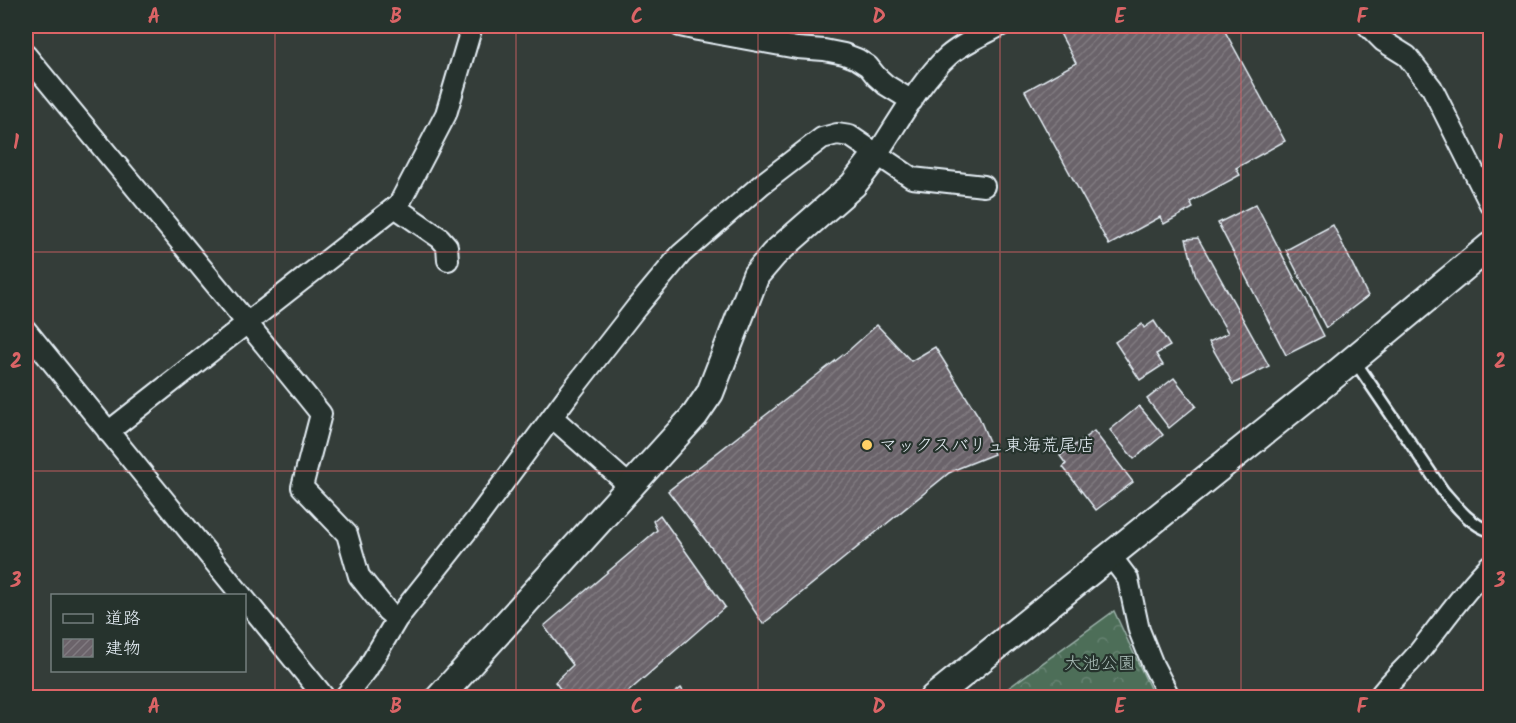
<svg xmlns="http://www.w3.org/2000/svg" width="1516" height="723" viewBox="0 0 1516 723" font-family="Kalam,'Klee One',sans-serif">
<style>
.forest{fill:url(#forest-crowns);stroke:#9ab0a8;stroke-width:1.5}
.building{fill:url(#building-hatch);stroke:#e8f1f8;stroke-width:1.5}
.lines{fill:none;stroke-linecap:round;stroke-linejoin:round}
.service-casing{stroke:#e8f1f8;stroke-width:15}
.minor-casing{stroke:#e8f1f8;stroke-width:24}
.tertiary-casing{stroke:#e8f1f8;stroke-width:30}
.service{stroke:#26332d;stroke-width:10}
.minor{stroke:#26332d;stroke-width:20}
.tertiary{stroke:#26332d;stroke-width:26}
.grid{fill:none;stroke:#db6466;stroke-width:1.5;stroke-opacity:0.55}
.poi-dot{fill:#ffd166;stroke:#26332d;stroke-width:2}
.labels{text-anchor:middle;stroke-width:4.5;stroke-linejoin:round;paint-order:stroke}
.poi-label{font-size:18px;fill:#e8f1f8;stroke:#26332d;text-anchor:start}
.park-label{font-size:18px;fill:#aabdb8;stroke:#26332d}
.neatline{fill:none;stroke:#db6466;stroke-width:2}
.grid-label{font-size:20px;text-anchor:middle;font-weight:bold;fill:#db6466}
</style>
<defs>
<pattern id="forest-crowns" width="20" height="18" patternUnits="userSpaceOnUse" patternTransform="scale(1.5)"><rect width="20" height="18" fill="#4d6e59"/><path d="M2 6a3 3 0 1 1 6 0M12 15a3 3 0 1 1 6 0" fill="none" stroke="#678372"/></pattern>
<pattern id="building-hatch" width="6" height="6" patternUnits="userSpaceOnUse" patternTransform="scale(1.5)"><rect width="6" height="6" fill="#6b636a"/><path d="M-1 1l2-2M0 6l6-6M5 7l2-2" fill="none" stroke="#807a80"/></pattern>
</defs>
<rect width="100%" height="100%" fill="#343d39"/>
<filter id="ink" filterUnits="userSpaceOnUse"><feTurbulence type="fractalNoise" baseFrequency=".0167" numOctaves="2"/><feDisplacementMap in="SourceGraphic" scale="12" xChannelSelector="R" yChannelSelector="G"/><feConvolveMatrix kernelMatrix="1 2 1 2 8 2 1 2 1" color-interpolation-filters="sRGB"/></filter>
<g filter="url(#ink)">
<path class="forest" d="M1114,611L1154,697H996Z"/>
<path class="building" d="M1056,26H1222L1285,141L1236,168L1240,175L1190,202L1193,208L1164,224L1160,217L1109,245L1025,91L1076,63Z
M1256,204L1324,336L1286,355L1218,223Z
M1333,225L1368,296L1326,328L1286,250Z
M1198,238L1269,366L1233,384L1209,342L1228,333L1196,277L1186,239Z
M1154,321L1170,346L1156,354L1163,365L1140,380L1115,342L1142,324L1144,328Z
M877,325L911,361L935,347L979,417L994,454L959,468L949,473L763,624L723,563L668,491L848,351Z
M1174,378L1196,406L1169,428L1147,399Z
M1139,406L1163,435L1134,459L1110,430Z
M1094,431L1133,482L1096,510L1063,467L1066,464L1060,456Z
M660,515L725,607L621,698H567L555,682L573,665L544,626L657,530L653,521Z
M681,688L688,698H668Z"/>
<g class="lines">
<g class="service-casing">
<path id="service" d="M1354,360L1443,491C1457,507 1470,524 1490,531"/>
</g>
<g class="minor-casing">
<path id="minor" d="M680,26L698,30L797,48L824,50L844,54L857,59L868,66L876,76L886,85L912,101
M1368,26L1383,41L1407,56L1432,88L1490,204
M26,55C124,175 224,293 321,414L302,487L347,534L359,576L387,611L397,619
M877,154C898,123 920,81 948,56C963,43 983,35 1000,26
M395,207L440,238L447,246L448,260
M26,330L242,596
M552,417L631,487
M108,432L399,204L446,114L472,26
M1110,555L1128,579L1139,630L1153,665L1170,698
M244,598L325,698
M344,698L366,671L397,619L478,517L569,394L636,308L681,254L762,184L822,138L837,134L850,136L912,178L984,186
M1378,698C1390,681 1406,668 1419,652C1442,623 1464,591 1490,565"/>
</g>
<g class="tertiary-casing">
<path id="tertiary" d="M439,698L695,415L710,393L756,275L774,254L853,185L877,154
M933,698L1325,383L1490,246"/>
</g>
<use href="#service" class="service"/>
<use href="#minor" class="minor"/>
<use href="#tertiary" class="tertiary"/>
</g>
</g>
<path class="grid" d="M275,26V698M516,26V698M758,26V698M1000,26V698M1241,26V698M26,252H1490M26,471H1490"/>
<circle class="poi-dot" cx="867" cy="445" r="6"/>
<g class="labels">
<g class="poi-label">
<text x="879" y="451">マックスバリュ東海荒尾店</text>
</g>
<g class="park-label">
<text x="1100" y="669">大池公園</text>
</g>
</g>
<rect width="1516" height="723" fill="none" stroke="#26332d" stroke-width="66"/>
<rect x="51" y="594" width="195" height="78" fill="#26332d" stroke="#747f7e" stroke-width="1.5"/>
<rect x="63" y="614" width="30" height="9" fill="#26332d" stroke="#747f7e" stroke-width="1.5"/>
<text x="105" y="624" font-size="18" fill="#e8f1f8">道路</text>
<rect x="63" y="639" width="30" height="18" fill="url(#building-hatch)" stroke="#747f7e" stroke-width="1.5"/>
<text x="105" y="654" font-size="18" fill="#e8f1f8">建物</text>
<rect x="33" y="33" width="1450" height="657" class="neatline"/>
<g class="grid-label">
<text x="154" y="23">A</text>
<text x="396" y="23">B</text>
<text x="637" y="23">C</text>
<text x="879" y="23">D</text>
<text x="1120" y="23">E</text>
<text x="1362" y="23">F</text>
<text x="16" y="149">1</text>
<text x="1500" y="149">1</text>
<text x="16" y="368">2</text>
<text x="1500" y="368">2</text>
<text x="16" y="587">3</text>
<text x="1500" y="587">3</text>
<text x="154" y="713">A</text>
<text x="396" y="713">B</text>
<text x="637" y="713">C</text>
<text x="879" y="713">D</text>
<text x="1120" y="713">E</text>
<text x="1362" y="713">F</text>
</g>
</svg>
